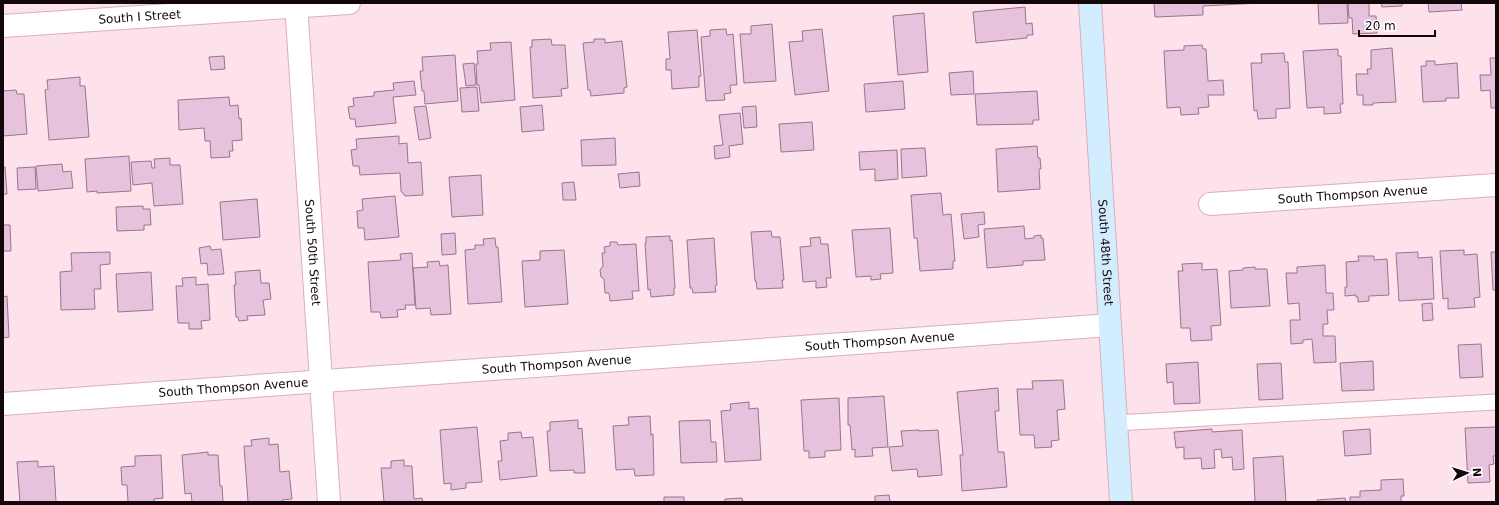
<svg xmlns="http://www.w3.org/2000/svg" width="1499" height="505" viewBox="0 0 1499 505" font-family="'DejaVu Sans',sans-serif">
<style>
.building{fill:#e7c2dd;stroke:#97758f}
.lines{fill:none;stroke-linecap:round;stroke-linejoin:round}
.service-casing{stroke:#daaebe;stroke-width:17}
.minor-casing{stroke:#daaebe;stroke-width:24}
.secondary-casing{stroke:#daaebe;stroke-width:24}
.service{stroke:#fff;stroke-width:15}
.minor{stroke:#fff;stroke-width:22}
.secondary{stroke:#d2edfd;stroke-width:22}
.labels{text-anchor:middle;stroke-width:4;stroke-linejoin:round;paint-order:stroke}
.street-label{font-size:12px;fill:#14070c;stroke:#fff}
</style>
<rect width="100%" height="100%" fill="#fee2eb"/>
<path class="building" d="M1154,3H1261L1203,6V15L1155,17Z
M1318,3H1347L1348,23L1319,24Z
M1348,3H1369V16H1376L1377,33L1353,34L1352,18H1349Z
M1381,3H1402V6L1382,7Z
M1428,3H1461L1462,10L1429,12Z
M1025,7L1026,24L1032,23L1033,35H1027V38L976,43L973,12Z
M924,13L928,72L898,75L893,16Z
M772,24L776,81L744,83L740,34H751V26Z
M726,29L727,35L733,34L737,85H730L731,93L724,94L725,100L706,101L701,37L710,36V30Z
M822,29L829,91L795,95L789,42L803,41L802,31Z
M697,30L701,76H699V87L672,89L671,70H666V59H670L668,32Z
M551,39L552,45H565L568,88L561,89L562,96L533,98L530,47H532V40Z
M594,39H605V43L622,41L627,87L624,88V93L591,96L590,90H588L583,43L594,42Z
M511,42L515,100L481,103L479,85H477L476,64H478L477,51L491,50L490,43Z
M1202,45L1203,49H1206L1208,81L1223,80L1224,95H1208L1209,107L1198,108L1199,114L1181,115L1180,107L1167,108L1164,51L1184,50V46Z
M1392,48L1396,102L1373,103V105H1363V95H1357L1356,74H1368L1367,69H1371V50Z
M1338,49V56H1341L1343,104H1340L1341,113L1324,114V107L1307,108L1303,51Z
M1284,53L1285,62H1288L1290,108L1276,109V118L1258,119L1257,110L1254,111L1251,63H1262L1261,54Z
M455,55L458,101L425,104L424,91H422L420,71H423L422,57Z
M224,56L225,69L211,70L209,57Z
M1490,58H1496V108H1491L1490,90L1481,91L1480,75H1491Z
M1426,61H1435V65L1457,63L1459,98H1446V101L1423,102L1421,66H1426Z
M474,63L476,85L466,86L463,64Z
M973,71L974,94L951,95L949,73Z
M80,77V86H85L89,137L49,140L45,90L48,89L47,80Z
M414,81L416,95L393,97L396,123L356,127L355,119H350L348,107L354,106L353,98L374,96V92L394,90L393,83Z
M903,81L905,109L866,112L864,84Z
M477,87L479,111L462,112L460,88Z
M16,90L17,94H24L27,134L3,136V91Z
M1037,91L1039,120H1033V124L977,125L975,94Z
M229,97L230,106L238,105L239,119L241,118L242,140L232,141L233,151H229L230,157L211,158L210,141H205L204,128L179,130L178,100Z
M542,105L544,130L522,132L520,107Z
M426,106L431,138L419,140L414,107Z
M756,106L757,127L744,128L742,107Z
M740,113L743,144L729,146L730,157L715,159L714,146L723,145L719,115Z
M812,122L814,150L781,152L779,124Z
M399,136V144L407,143L408,163L421,162L423,195L405,196L401,191L400,173L360,175L359,166H353L351,150L357,149L356,139Z
M615,138L616,165L582,166L581,140Z
M1037,146L1038,158H1040L1041,169H1039L1040,189L998,192L996,149Z
M925,148L927,176L902,178L901,149Z
M897,150L898,179L875,181V169L860,170L859,152Z
M129,156L131,191L97,193V191L87,192L85,159Z
M170,158V165H180L183,204L154,206L152,183L133,185L131,162L151,161L152,168H155L154,159Z
M62,164L63,172L71,171L73,188L38,191L36,166Z
M3,167H5L7,194H3Z
M35,167L36,189L18,190L17,168Z
M639,172L640,186L620,188L618,174Z
M481,175L483,215L452,217L449,177Z
M574,182L576,200H563L562,183Z
M941,193L943,215L951,214L955,261H953V269L920,271L917,238H914L911,195Z
M395,196L399,237L365,240L364,228H358L357,211L363,210L362,199Z
M257,199L260,237L223,240L220,202Z
M143,206V209H150L151,225H144V230L117,231L116,207Z
M984,212L985,224L978,225L979,237L964,239L961,214Z
M3,225H10L11,251H3Z
M1024,226L1025,239L1034,238V236L1041,235V238H1043L1045,260L1023,261V265L987,268L984,229Z
M890,228L893,273L880,274L881,279L871,280V276L856,277L852,230Z
M771,231L772,237H780L784,280H782L783,288L757,289L756,281H755L751,232Z
M455,233L456,254L442,255L441,234Z
M670,236V241L672,240L675,288H674V295L651,297L650,289L648,290L645,243H646V237Z
M820,237L821,244H828L831,278H826L827,287L816,288V281L803,282L800,247L811,246L810,238Z
M495,238L496,247H498L502,302L468,304L465,250L475,249V245H484L483,239Z
M714,238L717,285L715,286L716,292L693,293L692,288H690L687,240Z
M610,242H617L618,245L636,244L639,291H632L633,299L610,301L609,293H605L604,279L601,277L600,270L603,266L602,253H605L604,247L610,246Z
M210,246L211,250L221,249L224,274L208,275L207,263L201,264L199,248Z
M564,250L568,304L525,307L522,261L540,260V251Z
M1464,250V255L1477,254L1480,297L1474,298L1475,307L1448,309V298L1443,299L1440,251Z
M110,252V264L100,265L101,289H94L95,309L61,310L60,272L72,271L71,253Z
M1418,252V258L1432,257L1434,299L1399,301L1396,253Z
M1491,252H1496V290H1493Z
M412,253L415,305H405L406,309L397,310L398,317L381,318L380,312H371L368,262L401,260L400,254Z
M1358,256H1374V260L1387,259L1389,295L1369,296V301L1358,302V297H1356V295L1345,296V287H1347L1346,262L1359,261Z
M439,261L440,266L448,265L451,314L431,315L430,308L416,309L413,268L428,267L427,262Z
M1202,263V270L1217,269L1221,325L1211,326L1212,340L1191,341L1190,328H1181L1178,271H1183L1182,264Z
M1325,265L1326,293H1333L1334,310H1327L1328,324H1323V336H1335L1336,362L1314,363L1312,339L1303,340V343L1291,344L1290,320H1300L1299,303L1288,304L1286,273H1297V267Z
M1255,267V269H1267L1270,306L1231,308L1229,271L1243,270V268Z
M260,270L261,283H269L271,299L263,300L265,315L247,316L248,320L239,321L238,317H236L234,285H236L235,272Z
M151,272L153,310L118,312L116,274Z
M196,277V285L208,284L210,320L201,321L202,329H189V323H178L176,286H183L182,278Z
M7,296L9,337L3,338V297Z
M1432,303L1433,320L1423,321L1422,304Z
M1481,344L1483,377L1460,378L1458,345Z
M1373,361L1374,390L1342,391L1340,363Z
M1198,362L1200,403L1174,404L1173,382L1167,383L1166,364Z
M1281,363L1283,399L1259,400L1257,364Z
M1063,380L1065,409L1057,410L1059,440L1051,441L1052,447L1035,448L1034,435H1020L1017,389H1033L1032,381Z
M998,388L999,411H995L998,452H1004L1007,487L962,491L960,455H963L957,392Z
M884,396L888,447L872,448L873,456L855,457V449L852,450L850,425H848V398Z
M839,398L841,450L825,451V457L809,458V451H804L801,400Z
M749,402V409L758,408L761,460L725,462L721,411L731,410L730,404Z
M650,416L651,435L653,434L654,475L635,476L634,469L616,470L613,426L629,425L628,417Z
M578,420V429L582,428L585,473H574V470L550,471L547,431H550V422Z
M710,420L711,442H716L717,462L681,463L679,421Z
M477,427L482,482L466,483V488L451,490V483L444,484L440,430Z
M1496,427V456H1493L1494,464L1489,465L1490,482L1468,483L1465,428Z
M1212,429V432L1242,430L1244,469L1233,470L1232,457L1222,458L1221,449L1214,450L1215,468L1202,469L1201,458L1184,459V447L1176,448L1174,432Z
M1370,429L1371,454L1345,456L1343,431Z
M919,430V431L938,430L942,475L918,477L917,469L892,471L889,447L903,446L901,431Z
M521,432L522,438L533,437L537,476L500,480L498,461H502L500,441L508,440V433Z
M269,438V445L278,444L280,472L289,471L292,499L282,500V502H248L244,446H252L251,440Z
M208,452V455H218L220,486H222L223,502H192L191,493L185,494L182,455Z
M161,455L163,498L154,499V502H128L127,485H122L121,467L135,466V456Z
M1283,456L1286,502H1255L1253,458Z
M404,460V466H412L414,499L422,498L423,502H384L381,468H391V461Z
M38,461V467L54,466L56,502H20L17,462Z
M1403,479L1404,496H1401V502H1350V497H1360V491L1381,490V480Z
M889,495L890,502H875V496Z
M664,497H684V502H664Z
M742,498L743,502H725V499Z
M1345,498L1346,502H1318L1317,500Z"/>
<g class="lines">
<g class="service-casing">
<path id="service" d="M1116,423L1496,402"/>
</g>
<g class="minor-casing">
<g id="minor">
<path id="s1" d="M296,3L329,502"/>
<path id="s2" d="M3,26L349,3"/>
<path id="s3" d="M1210,204L1496,185"/>
<path id="s4" d="M3,404L1110,325"/>
</g>
</g>
<g class="secondary-casing">
<g id="secondary">
<path id="s5" d="M1090,3L1121,502"/>
</g>
</g>
<use href="#service" class="service"/>
<use href="#minor" class="minor"/>
<use href="#secondary" class="secondary"/>
</g>
<g class="labels">
<g class="street-label">
<text dy="4" stroke="none"><textPath href="#s2" startOffset="137">South I Street</textPath></text>
<text dy="4" stroke="none"><textPath href="#s3" startOffset="143">South Thompson Avenue</textPath></text>
<text dy="4" stroke="none"><textPath href="#s1" startOffset="250">South 50th Street</textPath></text>
<text dy="4" stroke="none"><textPath href="#s5" startOffset="250">South 48th Street</textPath></text>
<text dy="4" stroke="none"><textPath href="#s4" startOffset="879">South Thompson Avenue</textPath></text>
<text dy="4" stroke="none"><textPath href="#s4" startOffset="555">South Thompson Avenue</textPath></text>
<text dy="4" stroke="none"><textPath href="#s4" startOffset="231">South Thompson Avenue</textPath></text>
</g>
</g>
<rect width="1499" height="505" fill="none" stroke="#14070c" stroke-width="8"/>
<g transform="translate(1467 473) rotate(86)" stroke="#ffffff" stroke-width="3" paint-order="stroke">
<path d="M0-3L7 15L0 10L-7 15Z" fill="#14070c"/>
<text y="-6" font-size="11" font-weight="bold" text-anchor="middle" fill="#14070c">N</text>
</g>
<path d="M1359 30v6h76v-6" fill="none" stroke="#14070c" stroke-width="2"/>
<text x="1365" y="30" font-size="12" fill="#14070c" stroke="#ffffff" stroke-width="3" paint-order="stroke">20 m</text>
</svg>
